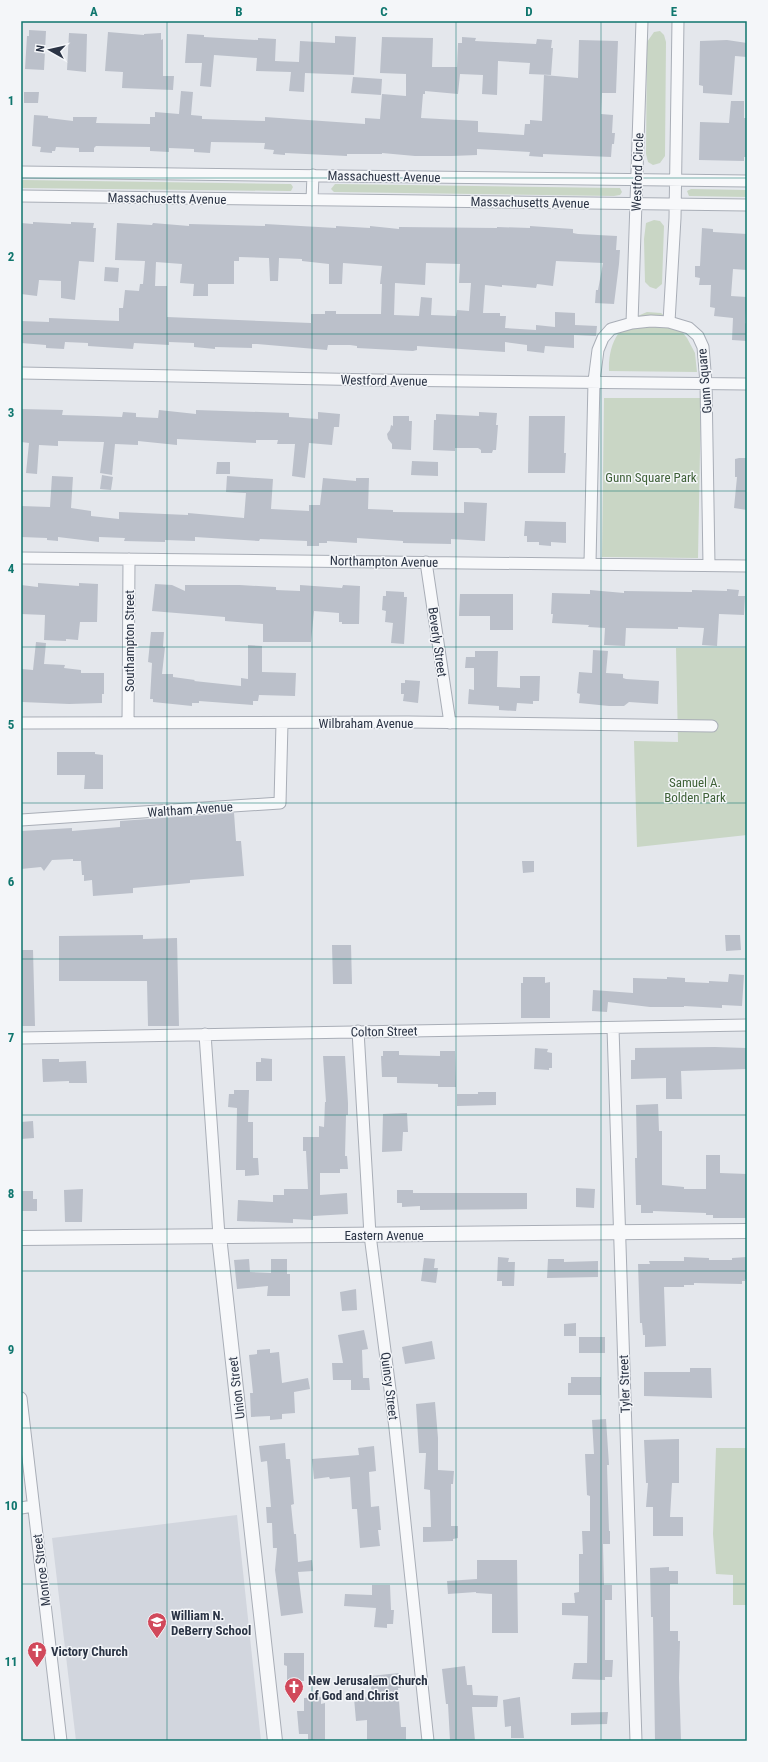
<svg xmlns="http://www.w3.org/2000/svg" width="768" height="1762" viewBox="0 0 768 1762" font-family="'Roboto Condensed',sans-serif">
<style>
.built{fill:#d2d6de}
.green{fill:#c9d6c5}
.building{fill:#bbc0ca;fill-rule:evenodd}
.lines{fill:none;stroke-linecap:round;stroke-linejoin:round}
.minor-casing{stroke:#a9aeb7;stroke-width:13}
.tertiary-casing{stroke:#a9aeb7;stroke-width:16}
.minor{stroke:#f7f8fa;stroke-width:11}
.tertiary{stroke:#f7f8fa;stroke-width:14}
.grid{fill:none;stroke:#0f766e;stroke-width:1;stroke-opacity:0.55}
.labels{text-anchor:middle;stroke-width:3;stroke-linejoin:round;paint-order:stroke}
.street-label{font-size:13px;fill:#2b3445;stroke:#f4f6f9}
.park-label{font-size:13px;fill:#3f6138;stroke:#f4f6f9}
.poi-label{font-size:13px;font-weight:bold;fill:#2b3445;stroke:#f4f6f9;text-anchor:start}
.neatline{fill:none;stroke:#0f766e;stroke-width:1.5}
.grid-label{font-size:13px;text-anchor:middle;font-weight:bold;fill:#0f766e}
</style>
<rect width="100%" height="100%" fill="#e4e7ec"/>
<path class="built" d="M237,1515L261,1741H76L52,1538Z"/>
<path class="green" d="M660,31L664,35L666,42L665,156L660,163L653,165L648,162L646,154L647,42L654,32Z
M23,180L287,184H291L293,187L291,191H288L22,188L21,181Z
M335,184L616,188H620L622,192L620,195L614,196L334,192L331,189Z
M691,189L747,190V197L689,196L687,191Z
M654,220L660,221L664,226L662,284L656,289L650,287L645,282L644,239L646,223Z
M647,312L661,313L679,328L687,338L695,353L697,372L609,371C608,343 620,322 647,312Z
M604,398H701L698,558L602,557Z
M676,648H747V835L637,847L634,741L678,742Z
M716,1448H747V1605H733V1575L716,1574L713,1534Z"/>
<path class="building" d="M29,30L46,31L44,70L25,69L27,36H29Z
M108,32L144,35V34L161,33V40L163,39V76H174L173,90L122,88L123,72L105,71Z
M69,33L87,34L86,72L67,70Z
M187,34L204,35V37L258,40V38L276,39L275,61L299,62L300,41L335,43V36L356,37L354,75L305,73L304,92L289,91L291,72L256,71L257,58L214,55L211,87L200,86L202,63H185Z
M382,37L433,38L432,67H457L458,43H462V37L476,38L475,41L536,44L537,39L552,40L551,48H553L551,75L529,74L530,63L498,61L497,95L482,94L483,75L460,74L458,94L425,91V94H423L421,118L478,121V132L524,135L525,124H530V120L542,121L544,75L578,78L579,40L618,41L616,93H602L601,114L613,115L612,133H615L614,144H612L611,157L543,154V157L529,156L530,152L477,149V155L452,156H415L382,153V154H347V156L285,153V155L273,154L274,150L264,149L265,143L211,142L210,153L194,152V149L169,148V152L150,151V147L96,146L94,148V152H79V148L56,147L55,151H52V153L40,152L41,147L32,146L34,115L48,116V118L73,121V117H97L96,123L150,124V117H155V112L179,114L181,91L193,92L191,115L202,116V119L265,121V117L365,124V118L380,119L382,94L406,96V74L380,73Z
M727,40L747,43V57L735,56L732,95L703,93V86L699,85L700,41Z
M353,77L382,79L381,95L351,93Z
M24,92H39L38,103H24Z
M731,101H744V118H747V157H744V161L699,160L700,122L729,123Z
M33,222L71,224V222L94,223L93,228H96L94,262L79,261L75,300L61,298V281L39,280L37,296L21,294V223L33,224Z
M117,223L152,225L153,223L189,226V224L265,226V224L336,228V226L370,228V226L399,229V227L497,228V227L530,228V226L573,229V233L578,234L617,236L616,250H620L619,264L614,304L595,303L596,290H598L603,263L556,261L553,286L537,284L536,288L502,285V287L485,285L483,313H500V316H506L505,328L536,330V325L555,327V312L575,313V325L597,326L596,336L574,335V348L545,346L544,353L527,351V345L505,342V352L417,346V350L413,351L357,348V346L350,345H328L327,350L257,344H252V348L215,347V349L194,347V343L169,342V345L134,343L133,349L88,346V343L65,342L64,349L46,348V345L21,343V321L49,322V318L119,321V308H123L125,290L139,291L140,284H143L145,261L115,260ZM239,257L269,258L270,281H278L279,258L302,259V261L329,264V284H342L343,263L382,266L380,284H382L381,314H336V311H325V314H311V323L167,317V286H155L156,262L182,264L180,283L194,284L193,296H208V284H234V261H239ZM426,263L460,264L459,283H471L469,311L457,310L456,316L431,315L432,298L421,297L419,316L394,315L395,283L425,285Z
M702,228L713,229V232L747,234V270L733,269L731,296L747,297L745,323L747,324V341L732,340L733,318L714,316L715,308L710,307L711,285H699L700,278L695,277V266H700Z
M105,267L119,268L118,282L104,281Z
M21,409L63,410L62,415L97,416L122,417L123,412L136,413V417L158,418L159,410L196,414V410L289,413V417L318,419V412L340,414L339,427H334L332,445L309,443L305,478L292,476L295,444H277L278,440H256V443L177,439V445L138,441V445L115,444L112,475L100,473L104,442L58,441V446L39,445L37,474L26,473L29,443L21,442Z
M479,412L497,413L496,425H498L496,450H493L492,453H481V450L478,448H455V451L433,450L434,420H436V414L479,416Z
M393,416H409V421H412L411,450L392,449V444L388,439L387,434L390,430L391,425L393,426Z
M529,416H565L564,453H566L565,473H528Z
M739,458H747V510L734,508L737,477H735V459Z
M412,461L438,462V476L411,475Z
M217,462H230V474H216Z
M102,475L113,477L111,490L100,489Z
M52,476L73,477L71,508L91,511V516L119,519V512L188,515V513L244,518L246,493L226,492L227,476L273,479L271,509L309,511V505H320L323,478L356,481V478H369L368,509L393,510V512L464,513V502L487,503L485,541L451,539V544L403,543V541L357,538V543L327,541V543H319V546H307V541L260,539L259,541L195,537V541L165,540V542L124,541L125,538L99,537V542L58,537V541L47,540V538L21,537V506L50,507Z
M525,521L566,522V543L551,542V546L539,545V542H527V536H524Z
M38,583L79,586V583L98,584L97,622H80L78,640L66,639V641L44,640L45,615L21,614V585L38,587Z
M155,584L172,585L185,591V585H240L276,587V590L300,591V585L342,588L343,585L360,586L359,624H342V622H339V613L314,611L311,642H263V624L225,621V617L152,611Z
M727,589L739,590L738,596H745L744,615L719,614L717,646L702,645L704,628L678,627V629L626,628L625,646L604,645L605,628L588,627L589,625L552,623L553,614H551L552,593L590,594V590L624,593V591L692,592V590L727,591Z
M386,591L404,592V597H407L404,644L391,643L393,623L385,622L386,611L382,610L383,596H386Z
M460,594H513V630H490V616H459Z
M151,632H164L163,647H165L162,674H173V677L195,680L194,681L241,686V678L248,679V645L262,646V672L296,673L295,696L259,695L258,701H253V705L199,701V703H192V706L153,702V699H150L152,663L148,662Z
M36,642L46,643L44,664L65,665L64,668L81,670V673H104V694H102V703L69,704L22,702V669L33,670Z
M593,650L608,651L606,673L623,674V678L626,679L659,681L658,704L629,702L624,706H609L579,703L580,694L577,693L579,672L592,673Z
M475,651H498L497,687L520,688V676H540L539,701H533V704L517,703L516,711L499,710V706L468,704L469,689L474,690V668H465L466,657H475Z
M405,680L420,681L418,703L403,701L404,694H401V683H405Z
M57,752H95V754L103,755V789H84L85,775H57Z
M234,813L236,841H241L244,876L190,880V883L133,888V893L93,896L92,880L84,881V875H82L81,861H73V859L52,860L44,871L41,867L21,869V831L72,828V831L120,827V821Z
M522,861H534V872L523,873Z
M143,935V939L177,938L179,1026H148L147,981H59V936Z
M725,935H740L741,950L726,951Z
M332,945H351L352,984H333Z
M21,950H33L35,1026H21Z
M729,974L744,975L742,1006L722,1005V1008L684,1006V1007H650L608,1002L607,1012L592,1011L593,990L633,993V978L667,979V977L685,978V982L709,983V981L728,982Z
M523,977H545V983L550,982V1018H521V983H523Z
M715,1047L747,1048V1069L681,1071L682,1099H666V1078L631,1079V1060H635V1048Z
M535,1048L548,1049L547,1052L552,1053V1068H549V1070L534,1069Z
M383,1051H399V1055L440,1056V1051H455L456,1087H438V1084L397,1083V1077H382L381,1056H383Z
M323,1056H345L348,1103V1115H346L345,1156H347L348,1169H340V1173H320V1195L347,1193L348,1214L313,1216V1220L293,1219V1223L237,1221L238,1200L273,1202V1195H284V1189H308L306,1151H303V1137H319V1126L324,1127L325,1102H326Z
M261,1058L272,1059V1081H256V1062H261Z
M42,1059H59V1062L86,1061L87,1083H69V1081L43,1082Z
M234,1090H249L248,1122H253V1158H258L259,1175L245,1176V1170H236L237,1108L228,1107L229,1094H234Z
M478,1092H496V1105L457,1106V1094H478Z
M658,1104L659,1131H662V1185L684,1187V1189H706V1155H720V1173L747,1174V1218H713V1215H706V1213L653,1211V1213H641V1205H636L635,1158H637L636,1105Z
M407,1113L408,1132H403L402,1151L382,1152L383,1114Z
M33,1121L34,1138L21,1139V1122Z
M576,1188L595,1189L594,1208L576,1207Z
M83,1189L82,1222H65L64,1190Z
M397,1190H413V1193H527V1209L420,1210V1206L402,1207V1203H397Z
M21,1191H33V1199H37V1211H21Z
M498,1257L509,1258L508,1262H515L514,1286H502V1281H497Z
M684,1257L709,1258V1260H732V1258L747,1257V1279H745V1281H742V1284L694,1283V1285H684V1287H664L666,1346L645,1347V1335H643L642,1323H640L638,1264H650L649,1261H684Z
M424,1258L435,1259L434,1268H438L436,1283L421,1281Z
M249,1259L250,1272L271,1273V1259H287V1274H290V1296H267L268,1286L237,1289L234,1260Z
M548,1259H564V1262L598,1261V1277L547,1278Z
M356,1289L357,1310L342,1311L340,1292Z
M576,1323V1336H564V1324Z
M364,1330L368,1349L362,1350L363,1378H369L370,1390H351V1380H333L332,1363H343L338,1335Z
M579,1337H605V1353H579Z
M432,1341L435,1359L405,1364L402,1347Z
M270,1349V1353L279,1352L282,1383L308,1378L310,1389L294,1392L295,1413L282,1414V1419L270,1420V1416L251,1417L250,1393H253L249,1355L257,1354V1350Z
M690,1368H711L712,1398L644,1396V1372H690Z
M571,1377H601V1395H568V1383H571Z
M435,1402L438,1438V1470L454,1471L453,1484H451V1526H458V1538L453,1539V1541L423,1542V1527H431L430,1490L424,1489L426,1453H419L416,1404Z
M606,1419L609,1465H607L609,1531H610V1544H603L604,1585H612V1600H605V1660H613L612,1677H605V1680L572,1679L574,1663H587L588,1616L562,1615V1603H575L574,1593L579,1592V1554H583L582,1531H590V1496L587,1495L585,1454H594L592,1420Z
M679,1439V1483H672L670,1517H683V1536H653V1507H646L648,1483H646L644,1440Z
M285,1443L286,1459H290L294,1504L291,1505L294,1534H296L298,1562L312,1560L313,1571L298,1572L303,1613L281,1616L275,1570L277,1548H273L272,1523H267L266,1507H271L267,1461L261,1462L259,1446Z
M374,1446L376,1471L369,1472L371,1507L379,1506L381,1530H378L380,1546L360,1548L357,1509H352L350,1477L330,1479L329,1477L314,1479L312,1459L359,1455L358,1448Z
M477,1560H517L518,1633H492V1594L476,1593V1592L448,1594L447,1581L477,1579Z
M669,1567V1571H678V1584H670V1631H678V1641H680L679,1678L681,1741H655L653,1617H651L650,1568Z
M372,1585H390L391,1610H394L393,1624H387V1628L374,1627L376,1608L344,1606L345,1594L372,1595Z
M284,1653H304V1681H287V1666L284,1665Z
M465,1666L467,1685H472L473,1695L498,1696L497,1707H472L475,1741H450L448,1704H446L442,1669Z
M399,1673L401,1688H398L401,1727H406V1741H367V1720L356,1721L354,1698L372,1697L370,1676Z
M321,1697V1704L325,1703V1741H308V1734H299L297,1711H304V1698Z
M520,1697V1699L524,1738H511V1726L505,1727L503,1700Z
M608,1712L607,1724L571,1725V1713Z"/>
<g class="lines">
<g class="minor-casing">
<path id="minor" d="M21,172L747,181
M21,196L747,205
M312,200L313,175
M669,322L675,218L678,21
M632,323L642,21
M21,373L377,380L747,384
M21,558L747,566
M426,562L450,723
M590,563L594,381L598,350L603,338L611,329L632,323L651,321L669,322L689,328L698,336L703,347L706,383L709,565
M21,723L408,722L712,726
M128,723L129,559
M21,820L280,803L282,723
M613,1028L636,1741
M358,1031L370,1235L395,1428L428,1741
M205,1034L219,1236
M21,1038L747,1025
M21,1398L61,1741
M21,1508L33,1506"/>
</g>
<g class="tertiary-casing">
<path id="tertiary" d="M219,1236L275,1741
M21,1238L747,1231"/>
</g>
<use href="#minor" class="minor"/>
<use href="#tertiary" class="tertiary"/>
</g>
<path class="grid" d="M167,21V1741M312,21V1741M456,21V1741M601,21V1741M21,178H747M21,334H747M21,491H747M21,647H747M21,803H747M21,959H747M21,1115H747M21,1271H747M21,1428H747M21,1584H747"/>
<defs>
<g id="school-pin" transform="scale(1)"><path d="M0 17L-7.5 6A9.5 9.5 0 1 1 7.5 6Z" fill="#d1495b" stroke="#f4f6f9"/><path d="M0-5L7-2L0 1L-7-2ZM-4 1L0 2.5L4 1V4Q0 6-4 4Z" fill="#fff"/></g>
<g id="church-pin" transform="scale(1)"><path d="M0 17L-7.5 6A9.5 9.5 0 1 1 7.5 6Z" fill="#d1495b" stroke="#f4f6f9"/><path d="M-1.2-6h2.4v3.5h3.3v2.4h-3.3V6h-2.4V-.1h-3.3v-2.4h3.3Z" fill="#fff"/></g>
</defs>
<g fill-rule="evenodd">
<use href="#school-pin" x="157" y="1622"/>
<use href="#church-pin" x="37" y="1651"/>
<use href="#church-pin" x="294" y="1687"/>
</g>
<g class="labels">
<g class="street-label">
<text transform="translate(637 172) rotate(-88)" y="5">Westford Circle</text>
<text transform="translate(384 176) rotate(1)" y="5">Massachuestt Avenue</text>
<text transform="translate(167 198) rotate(1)" y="5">Massachusetts Avenue</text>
<text transform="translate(530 202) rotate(1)" y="5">Massachusetts Avenue</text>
<text transform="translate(384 380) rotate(1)" y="5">Westford Avenue</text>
<text transform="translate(704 381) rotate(-95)" y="5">Gunn Square</text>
<text transform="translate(384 561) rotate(1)" y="5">Northampton Avenue</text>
<text transform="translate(129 641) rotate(-90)" y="5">Southampton Street</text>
<text transform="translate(438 642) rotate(82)" y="5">Beverly Street</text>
<text x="366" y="728">Wilbraham Avenue</text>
<text transform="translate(190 809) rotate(-4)" y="5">Waltham Avenue</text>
<text transform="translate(384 1031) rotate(-1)" y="5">Colton Street</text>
<text x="384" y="1240">Eastern Avenue</text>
<text transform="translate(624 1384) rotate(-92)" y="5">Tyler Street</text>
<text transform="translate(390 1386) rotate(83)" y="5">Quincy Street</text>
<text transform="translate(236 1388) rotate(-97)" y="5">Union Street</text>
<text transform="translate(41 1570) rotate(-97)" y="5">Monroe Street</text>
</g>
<g class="park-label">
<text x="651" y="482">Gunn Square Park</text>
<text x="695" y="787">Samuel A.<tspan x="695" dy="15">Bolden Park</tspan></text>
</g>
<g class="poi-label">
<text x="171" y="1620">William N.<tspan x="171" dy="15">DeBerry School</tspan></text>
<text x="51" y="1656">Victory Church</text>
<text x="308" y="1685">New Jerusalem Church<tspan x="308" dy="15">of God and Christ</tspan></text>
</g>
</g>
<rect width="768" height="1762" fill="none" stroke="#f4f6f9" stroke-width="44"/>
<g transform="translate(50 50) rotate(278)" stroke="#f4f6f9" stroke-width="3" paint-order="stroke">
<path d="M0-3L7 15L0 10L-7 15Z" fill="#2b3445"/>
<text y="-6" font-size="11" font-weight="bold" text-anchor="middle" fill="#2b3445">N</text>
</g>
<rect x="22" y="22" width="724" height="1718" class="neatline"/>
<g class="grid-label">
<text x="94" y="16">A</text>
<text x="239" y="16">B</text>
<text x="384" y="16">C</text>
<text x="529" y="16">D</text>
<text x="674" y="16">E</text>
<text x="11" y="105">1</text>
<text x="11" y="261">2</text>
<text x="11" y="417">3</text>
<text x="11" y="573">4</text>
<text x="11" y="729">5</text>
<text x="11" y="886">6</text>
<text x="11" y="1042">7</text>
<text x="11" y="1198">8</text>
<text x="11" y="1354">9</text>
<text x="11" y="1510">10</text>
<text x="11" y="1666">11</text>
</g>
</svg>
